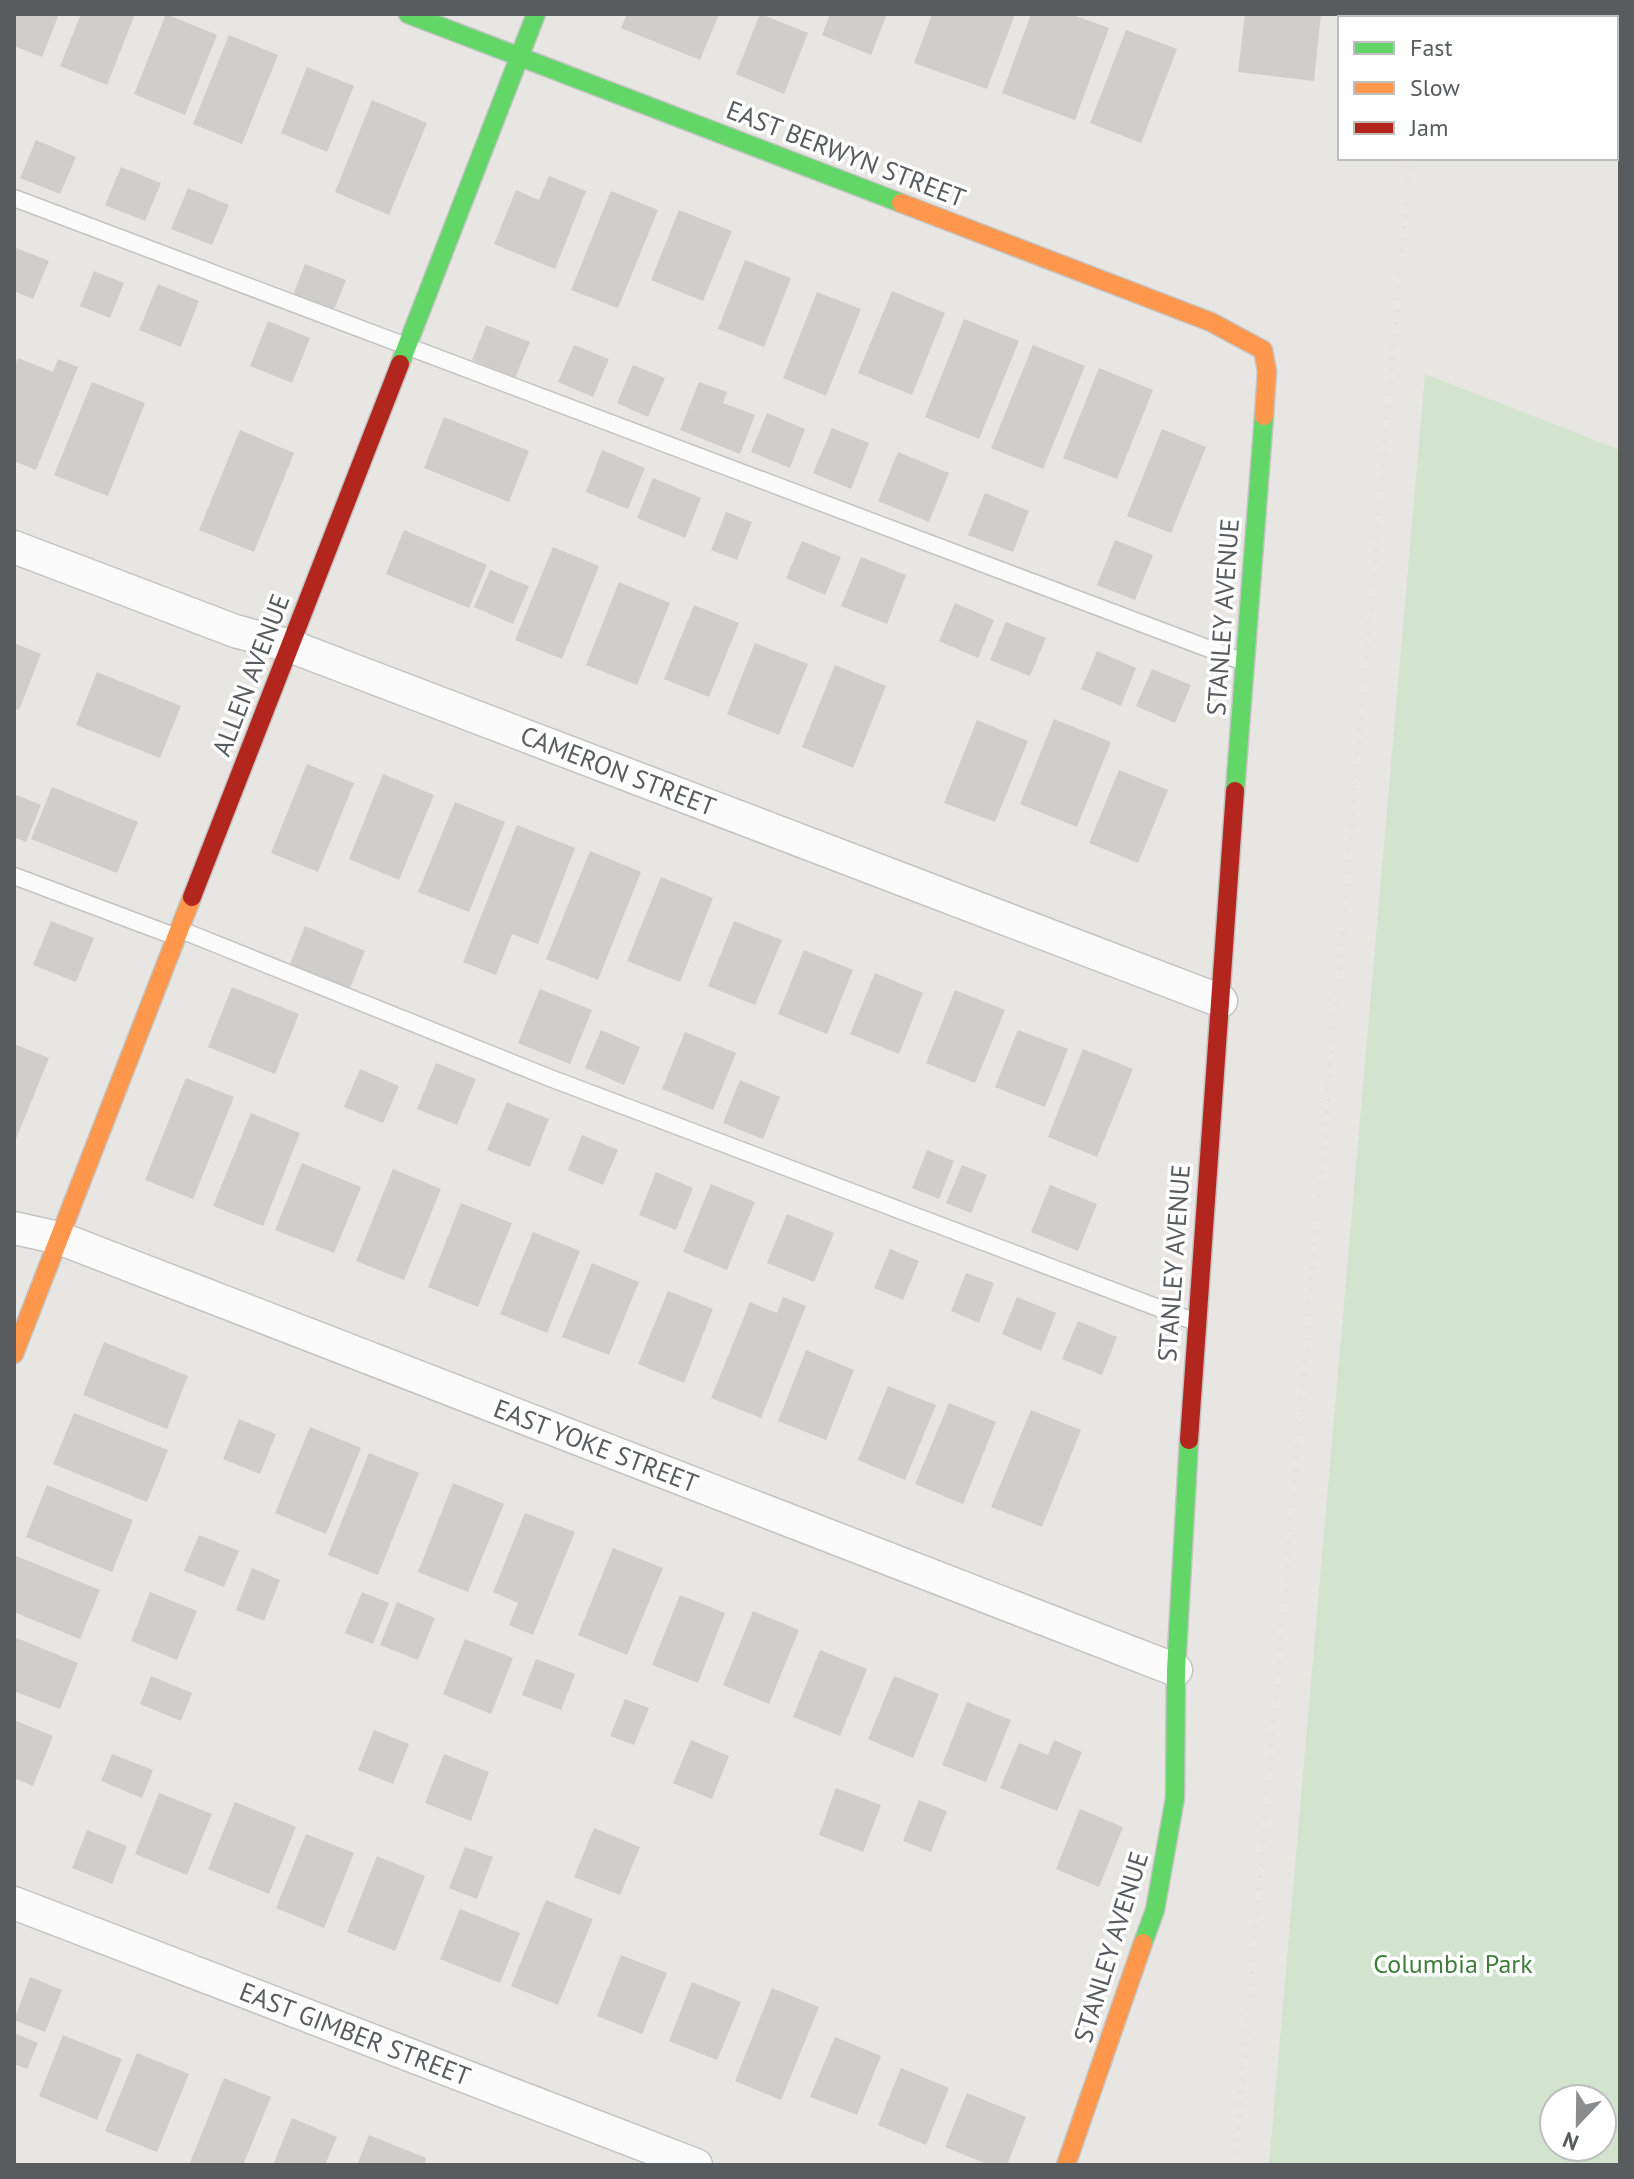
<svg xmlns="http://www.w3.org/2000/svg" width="1634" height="2179" viewBox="0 0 1634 2179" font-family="'PT Sans',sans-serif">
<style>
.green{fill:#d2e3ce;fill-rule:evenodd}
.building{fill:#cfcecb}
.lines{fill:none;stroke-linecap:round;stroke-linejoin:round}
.lane-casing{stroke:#c3c3c3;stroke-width:19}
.street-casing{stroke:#c3c3c3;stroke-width:35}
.fast-casing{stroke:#c4c4c4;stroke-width:21}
.slow-casing{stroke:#c4c4c4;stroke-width:21}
.jam-casing{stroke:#c4c4c4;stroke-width:21}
.lane{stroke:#fbfbfb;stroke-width:16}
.street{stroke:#fbfbfb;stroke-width:32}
.fast{stroke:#63d668;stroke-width:18}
.slow{stroke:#ff974d;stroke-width:18}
.jam{stroke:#b3261e;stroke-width:18}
.rail{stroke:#e0e1e0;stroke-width:6;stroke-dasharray:2 10;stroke-linecap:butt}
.labels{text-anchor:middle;stroke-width:7;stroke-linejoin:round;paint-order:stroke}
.street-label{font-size:26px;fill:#585c5f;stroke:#fff}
.park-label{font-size:26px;fill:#3e7d3a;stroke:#fff}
</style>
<rect width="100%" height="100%" fill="#e7e6e2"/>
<path class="green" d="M1425,374L1620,450V2165H1269ZM1554,2099H1602V2147H1554Z"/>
<path class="building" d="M14,14H59L42,57L14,46Z
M81,14H135L107,85L60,66Z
M166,14L217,35L185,115L134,94Z
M627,14H719L700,60L621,28Z
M760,14L808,33L784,94L736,74Z
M830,14H887L871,55L822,35Z
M932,14H1015L987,89L914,63Z
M1031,14H1070L1109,28L1075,120L1002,93Z
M1245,14H1321L1314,81L1238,72Z
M1126,30L1177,49L1141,143L1090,123Z
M229,35L278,55L242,144L193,124Z
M307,67L354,86L327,152L281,133Z
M372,100L427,123L389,215L335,192Z
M36,140L76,157L60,194L20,178Z
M121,167L161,183L145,221L105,205Z
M549,176L586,191L555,269L494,244L516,190L539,200Z
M188,188L229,205L212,245L171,229Z
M611,191L658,210L618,308L571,290Z
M679,210L732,231L703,301L651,280Z
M14,247L49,261L33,299L14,291Z
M745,260L791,278L764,347L718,329Z
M305,264L346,280L334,310L293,295Z
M94,271L124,283L110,318L80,306Z
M158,284L199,301L181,347L139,330Z
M892,291L945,313L912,395L858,373Z
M817,292L861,309L826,396L783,378Z
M964,319L1019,341L979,439L925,417Z
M268,321L310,338L292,383L250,366Z
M486,325L530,342L515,378L472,360Z
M574,345L609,359L593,397L558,382Z
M1033,345L1085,366L1043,469L991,448Z
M18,358L53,372L58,359L78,367L36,470L14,461V368Z
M633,365L665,378L648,417L617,403Z
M1099,368L1153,390L1117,479L1063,458Z
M92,382L145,403L108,496L54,475Z
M699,382L727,392L723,403L755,415L740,454L680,430Z
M767,413L805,429L790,468L751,452Z
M444,417L529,451L509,502L424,468Z
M832,428L869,443L851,489L813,473Z
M1162,429L1206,447L1171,533L1127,516Z
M240,430L294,453L254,552L199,530Z
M602,450L645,468L628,509L586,492Z
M898,452L949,473L929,522L878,501Z
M653,478L701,498L685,538L637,518Z
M985,493L1029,511L1013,552L968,535Z
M726,512L752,522L737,560L711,550Z
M404,530L487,565L469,608L386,574Z
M1115,540L1153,555L1135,600L1097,585Z
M802,541L841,557L825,595L786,578Z
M553,547L599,566L562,659L515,640Z
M861,557L906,575L887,624L841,606Z
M490,570L529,586L513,624L474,607Z
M619,582L670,603L637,685L586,665Z
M955,603L994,620L978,658L939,641Z
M694,605L739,623L709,697L664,679Z
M1006,622L1046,638L1030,676L990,660Z
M14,643L41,654L19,710L14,708Z
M755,643L808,664L779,735L727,714Z
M1097,651L1136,668L1121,706L1081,689Z
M835,665L886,686L853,768L802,747Z
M1152,669L1191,685L1175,723L1136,706Z
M97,672L181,706L160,758L76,725Z
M1054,719L1111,742L1077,827L1020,804Z
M977,720L1028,741L995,822L944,803Z
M307,764L354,783L318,872L271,853Z
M1119,770L1168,790L1138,863L1089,843Z
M383,774L434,795L399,880L349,859Z
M52,787L138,822L117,873L31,839Z
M14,794L41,805L26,842L14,837Z
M455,802L505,822L469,912L418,892Z
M517,825L575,848L538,944L512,934L496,975L463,962Z
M590,851L641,872L598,980L546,959Z
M661,877L713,898L680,982L627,961Z
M51,921L94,938L76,982L33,965Z
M734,921L782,940L755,1005L708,986Z
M305,926L365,951L350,988L290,964Z
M804,950L853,970L827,1034L778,1014Z
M875,973L923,993L899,1054L850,1034Z
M232,987L299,1014L275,1074L208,1047Z
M540,989L592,1010L570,1064L518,1043Z
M955,990L1005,1010L975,1083L926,1063Z
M601,1030L640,1047L624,1085L585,1068Z
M1018,1030L1068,1049L1045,1107L995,1087Z
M685,1032L736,1053L713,1110L662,1089Z
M14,1044L49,1058L14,1144Z
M1083,1049L1133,1069L1097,1157L1048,1137Z
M436,1063L476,1079L457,1125L417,1109Z
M360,1069L399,1086L383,1123L344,1107Z
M186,1078L234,1097L193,1199L145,1180Z
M740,1080L780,1097L763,1139L723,1123Z
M507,1102L549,1119L530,1167L487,1150Z
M251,1113L300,1133L263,1226L213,1206Z
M582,1135L618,1150L603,1185L568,1170Z
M927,1150L954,1161L939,1199L912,1188Z
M302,1163L361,1187L334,1253L275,1230Z
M962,1165L987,1175L971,1213L946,1203Z
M393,1169L441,1189L404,1280L356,1261Z
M656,1172L693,1188L676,1230L639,1215Z
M711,1184L755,1202L727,1270L683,1252Z
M1050,1185L1097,1204L1078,1251L1031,1232Z
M461,1203L512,1223L478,1307L428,1287Z
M787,1214L834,1233L814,1282L767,1263Z
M533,1232L580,1251L547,1333L500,1314Z
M890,1249L919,1261L903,1300L874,1288Z
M592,1263L639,1282L609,1355L562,1337Z
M966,1273L994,1283L979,1323L951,1311Z
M668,1291L713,1309L684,1383L638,1364Z
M783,1297L806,1306L761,1418L711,1398L750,1302L777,1313Z
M1017,1297L1056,1313L1041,1351L1002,1334Z
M1078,1321L1117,1337L1102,1375L1062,1359Z
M104,1342L188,1376L167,1429L83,1395Z
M806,1350L854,1370L826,1440L778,1421Z
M888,1386L936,1405L905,1480L858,1460Z
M949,1403L996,1422L963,1504L915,1484Z
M1031,1410L1081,1430L1042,1527L991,1507Z
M74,1413L168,1450L147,1502L53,1464Z
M239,1419L276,1434L260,1474L223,1459Z
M310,1427L361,1448L326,1534L275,1513Z
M369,1453L419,1473L378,1575L328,1555Z
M453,1483L504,1504L468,1592L418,1572Z
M47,1485L133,1520L112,1572L26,1537Z
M525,1513L575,1532L533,1635L509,1625L518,1603L493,1592Z
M199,1535L239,1551L224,1587L184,1571Z
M613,1548L663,1568L627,1655L578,1635Z
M16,1556L100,1590L80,1639L14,1612Z
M252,1568L280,1580L264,1621L236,1610Z
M150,1592L197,1611L177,1660L131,1641Z
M362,1592L389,1603L373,1644L345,1633Z
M680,1595L725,1613L698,1683L652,1665Z
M397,1602L435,1618L418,1660L380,1645Z
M753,1611L799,1630L769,1704L723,1685Z
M14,1637L78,1663L60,1709L14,1691Z
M465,1639L513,1658L491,1714L443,1694Z
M820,1650L867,1669L840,1736L793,1717Z
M536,1659L575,1674L561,1710L522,1695Z
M151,1676L192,1693L181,1721L140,1704Z
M894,1676L939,1694L913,1758L868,1739Z
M625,1699L649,1708L634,1745L610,1736Z
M967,1702L1011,1720L986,1782L942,1765Z
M14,1720L53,1736L33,1786L14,1778Z
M374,1730L409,1744L393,1784L358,1770Z
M691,1740L729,1756L712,1799L673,1783Z
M1054,1740L1082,1752L1057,1811L1000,1788L1019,1743L1048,1755Z
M112,1754L153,1770L142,1798L101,1781Z
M444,1754L489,1772L471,1821L425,1803Z
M836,1788L881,1805L863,1852L819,1835Z
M159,1793L212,1814L187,1875L135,1854Z
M919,1800L947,1811L931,1852L903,1841Z
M235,1802L296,1827L269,1894L208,1869Z
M1080,1809L1123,1827L1099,1887L1056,1869Z
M594,1828L640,1847L620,1895L574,1877Z
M87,1830L127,1846L112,1884L72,1868Z
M306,1834L354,1853L324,1928L276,1908Z
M465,1847L493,1857L477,1899L449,1888Z
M377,1856L425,1876L395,1951L347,1932Z
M546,1900L593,1919L558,2005L511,1986Z
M460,1909L520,1933L500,1983L440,1959Z
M621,1955L667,1973L642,2034L597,2016Z
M30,1977L62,1990L45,2032L14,2020Z
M692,1982L741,2002L717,2060L669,2041Z
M772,1988L819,2007L781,2100L735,2081Z
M14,2033L38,2043L27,2069L14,2064Z
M63,2035L122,2059L97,2120L39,2096Z
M835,2037L881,2056L857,2115L810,2097Z
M137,2053L189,2074L157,2152L105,2131Z
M901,2068L949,2088L926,2145L878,2125Z
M224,2078L271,2097L243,2165H189Z
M967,2093L1026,2117L1007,2165H989L945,2147Z
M292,2118L337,2137L325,2165H273Z
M369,2135L426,2158L424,2165H357Z"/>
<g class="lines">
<g class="lane-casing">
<path id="lane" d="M14,198L1244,662
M14,876L174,936
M181,930L550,1078L1193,1321"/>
</g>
<g class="street-casing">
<path id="street" d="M14,547L235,631L290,646L1221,1001
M14,1228L59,1238L1176,1670
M14,1903L696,2165"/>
</g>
<g class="fast-casing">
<path id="fast" d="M408,14L901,203
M400,364L536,14
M1235,791L1264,416
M1143,1943L1155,1910L1175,1798L1176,1670L1189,1440"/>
</g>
<g class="slow-casing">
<path id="slow" d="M901,203L1211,322L1263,350L1267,371L1264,416
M14,1354L192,897
M1066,2165L1143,1943"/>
</g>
<g class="jam-casing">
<path id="jam" d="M192,897L400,364
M1189,1440L1235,791"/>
</g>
<use href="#lane" class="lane"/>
<use href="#street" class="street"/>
<use href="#fast" class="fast"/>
<use href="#slow" class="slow"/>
<use href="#jam" class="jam"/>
<path class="rail" d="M1423,18V14
M1235,2165L1410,158"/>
</g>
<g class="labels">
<g class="street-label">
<text transform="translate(846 154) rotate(21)" y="9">EAST BERWYN STREET</text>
<text transform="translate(1223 617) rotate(-86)" y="9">STANLEY AVENUE</text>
<text transform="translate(251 675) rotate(-69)" y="9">ALLEN AVENUE</text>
<text transform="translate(618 771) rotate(21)" y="9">CAMERON STREET</text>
<text transform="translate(1174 1263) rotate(-86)" y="9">STANLEY AVENUE</text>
<text transform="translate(596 1446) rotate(21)" y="9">EAST YOKE STREET</text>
<text transform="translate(1111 1947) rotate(-73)" y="9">STANLEY AVENUE</text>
<text transform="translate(355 2034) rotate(21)" y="9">EAST GIMBER STREET</text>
</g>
<g class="park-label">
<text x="1453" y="1973">Columbia Park</text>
</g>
</g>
<rect width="1634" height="2179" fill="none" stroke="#585c5f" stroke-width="32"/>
<rect x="1338" y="16" width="280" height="144" fill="#ffffff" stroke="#bcbebf" stroke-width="2"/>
<rect x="1354" y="42" width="40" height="12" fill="#63d668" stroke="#bcbebf" stroke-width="2"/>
<text x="1410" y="56" font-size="24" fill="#585c5f">Fast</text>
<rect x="1354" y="82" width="40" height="12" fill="#ff974d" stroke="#bcbebf" stroke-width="2"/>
<text x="1410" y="96" font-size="24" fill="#585c5f">Slow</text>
<rect x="1354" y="122" width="40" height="12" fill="#b3261e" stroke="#bcbebf" stroke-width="2"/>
<text x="1410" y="136" font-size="24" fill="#585c5f">Jam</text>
<g transform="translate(1578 2123) rotate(202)"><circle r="38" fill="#ffffff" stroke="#bcbebf" stroke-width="2"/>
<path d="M0-6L14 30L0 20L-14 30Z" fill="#8a8c8d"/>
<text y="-12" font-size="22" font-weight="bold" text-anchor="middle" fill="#585c5f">N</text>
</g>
</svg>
